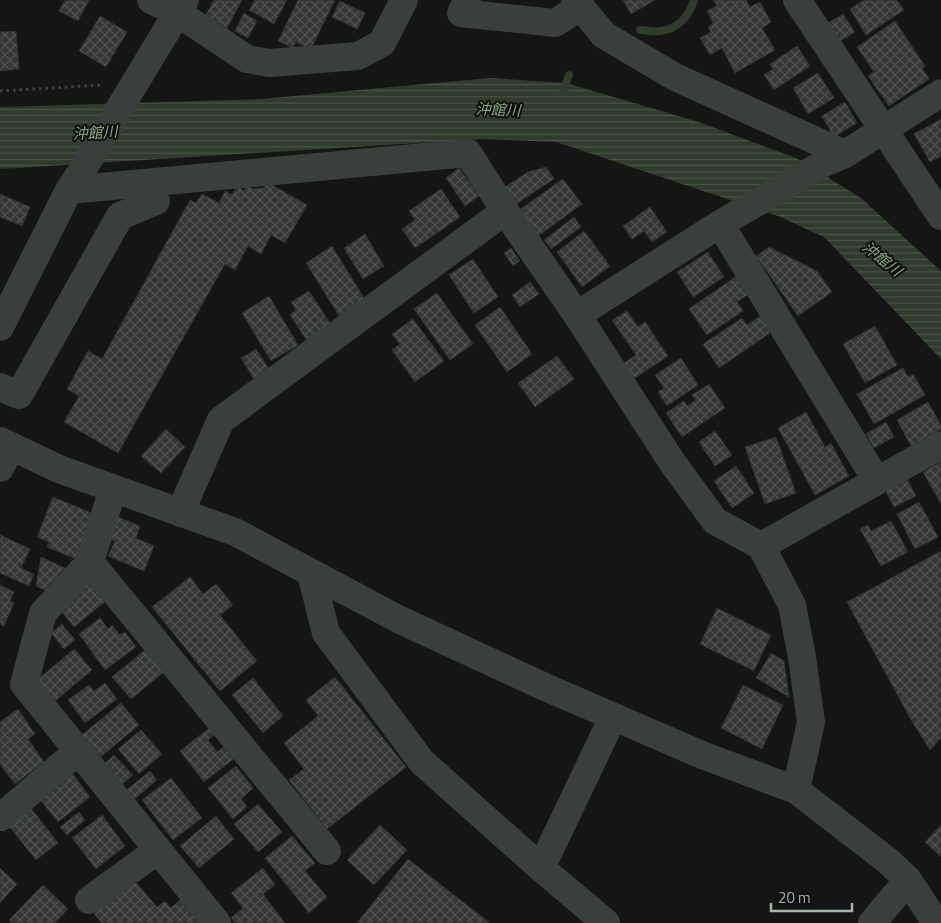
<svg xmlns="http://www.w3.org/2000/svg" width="941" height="923" viewBox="0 0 941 923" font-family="'Titillium Web','Noto Sans JP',sans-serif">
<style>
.water{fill:url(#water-rules)}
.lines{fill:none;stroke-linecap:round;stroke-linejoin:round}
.stream{stroke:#303a2d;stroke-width:8}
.building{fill:url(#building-cross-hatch);stroke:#2e312f}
.path{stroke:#3d433d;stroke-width:3;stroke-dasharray:2.5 4;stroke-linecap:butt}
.minor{stroke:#3a3f3b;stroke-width:28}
.labels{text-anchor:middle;stroke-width:4;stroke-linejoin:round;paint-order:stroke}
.water-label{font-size:15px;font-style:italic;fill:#89ac81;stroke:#0f100f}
</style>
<defs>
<pattern id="water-rules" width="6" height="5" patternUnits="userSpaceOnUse" patternTransform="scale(1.25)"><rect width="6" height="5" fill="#303a2d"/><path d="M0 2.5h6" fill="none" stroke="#4b5449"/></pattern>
<pattern id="building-cross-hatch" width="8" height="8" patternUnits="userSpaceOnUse" patternTransform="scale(1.25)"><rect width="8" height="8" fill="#343735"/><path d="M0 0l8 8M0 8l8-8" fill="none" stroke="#4f524f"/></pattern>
</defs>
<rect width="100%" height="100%" fill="#141514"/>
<path class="water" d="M490,78L566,83L699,122L798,159L861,198L941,271V359L824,237L778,216L556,142L482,139L0,169V107L261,99Z"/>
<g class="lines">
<path class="stream" d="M640,30C647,30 654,32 660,31C677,30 690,15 694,0
M563,92L569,75"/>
</g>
<path class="building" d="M65,0H89L78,21L59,11Z
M214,0H242L227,28L205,16Z
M255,0H287L274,24L249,10Z
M298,0H335L311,49L296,42L293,48L278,41Z
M623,0H655L631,14Z
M713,0H746L750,7L760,2L771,22L762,28L775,50L735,73L722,48L710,55L700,38L711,32L708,27L713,23L707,11L717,6Z
M864,0H897L904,10L866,35L850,9Z
M340,1L365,13L357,29L332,17Z
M244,13L257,21L248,38L235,31Z
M843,14L855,32L839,42L828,23Z
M100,16L127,32L106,67L79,51Z
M895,21L925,66L922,68L929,79L889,106L868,76L874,72L857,47Z
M16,31L19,69L0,71V32Z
M797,46L810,66L774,90L764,75L773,69L770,64Z
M818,73L834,98L808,114L793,88Z
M845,102L857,123L834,137L822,116Z
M941,119V156L930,162L914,134Z
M546,167L554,179L516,204L505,187L528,172Z
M459,168L479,196L465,206L446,178Z
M563,179L582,204L537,237L518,211Z
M267,182L307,205L285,243L271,235L261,254L248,246L235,270L225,264L118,453L64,422L79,396L67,389L88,351L102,359L190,200L196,203L202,194L219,203L225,191L232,195L237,186L244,191L247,186L253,189L264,188Z
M441,189L460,217L415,248L402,229L415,220L409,211Z
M0,194L30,207L22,226L0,217Z
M650,207L667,232L652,242L644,231L632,239L623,226Z
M574,217L581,227L551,249L544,240Z
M584,231L610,266L582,287L557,252Z
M365,234L384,266L363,279L344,248Z
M332,246L367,303L341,319L306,263Z
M769,247L817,271L832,292L798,316L756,256Z
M511,248L520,261L513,266L504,253Z
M708,252L724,277L693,297L677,272Z
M473,259L498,297L474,313L449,275Z
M738,275L750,293L737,302L743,311L707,335L689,309Z
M530,282L539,294L520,307L512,295Z
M309,291L333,328L309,344L290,315L296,310L291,302Z
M437,293L473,344L450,360L414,309Z
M269,296L298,345L271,361L242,313Z
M500,307L532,354L507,372L475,325Z
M627,311L638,327L645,322L668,356L632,380L622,364L636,355L612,320Z
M762,315L773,331L719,368L703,344L742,318L747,325Z
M413,319L444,361L415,382L392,350L400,344L392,334Z
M875,326L897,365L865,383L843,344Z
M256,349L269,369L254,379L241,358Z
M557,356L574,379L535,407L518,383Z
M681,358L698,385L667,406L658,392L664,388L655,375Z
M903,368L908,377L913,374L925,395L874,424L857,394Z
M709,384L725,408L682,437L666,413L684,401L687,406L696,400L692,395Z
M928,402L941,425V429L911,446L897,420Z
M806,412L825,447L831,443L849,476L815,495L778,428Z
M886,422L894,437L874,448L866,434Z
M166,429L185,447L161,473L141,456Z
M715,431L732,455L715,466L699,442Z
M776,437L796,493L765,504L745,447Z
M941,462V504L923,472Z
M736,466L754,493L732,508L714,481Z
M906,477L916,496L894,507L884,488Z
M53,497L94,514L76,559L47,547L49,542L37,537Z
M919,502L938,537L915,549L897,514Z
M118,517L140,526L136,538L154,546L144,571L108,556L115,541L109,539Z
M891,521L908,552L881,566L860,529L868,525L871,531Z
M0,535L30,549L21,568L34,574L29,586L0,573Z
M941,551V738L930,750L910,718L847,602Z
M41,557L65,568L45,590L36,586Z
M190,577L203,594L216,584L233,605L220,615L257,661L220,691L152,607Z
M92,581L107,600L74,627L59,608Z
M0,585L14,592L10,601L14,603L4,626L0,624Z
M717,608L771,635L754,671L700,644Z
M100,618L108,629L112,625L120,635L125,632L136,647L105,670L79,634Z
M62,624L75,640L64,649L51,633Z
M74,649L92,670L54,702L36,681Z
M146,649L165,671L131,699L112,677Z
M771,653L784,661L789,697L756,678Z
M335,677L406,767L327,829L289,780L304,769L284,743L318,716L306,700Z
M253,678L283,716L263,733L232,695Z
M105,683L117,699L85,723L68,700L89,685L94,691Z
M743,685L783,705L762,749L721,728Z
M121,703L139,725L97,760L78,738Z
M18,709L35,734L28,739L44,762L15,784L0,764V722Z
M209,728L214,735L208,740L217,752L226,745L236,757L204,782L180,751Z
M141,730L162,754L139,774L118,749Z
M114,755L133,775L120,786L102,766Z
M236,766L253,788L241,799L247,807L233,819L208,788Z
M150,771L157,780L132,801L124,792Z
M72,773L90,797L58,822L39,798Z
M171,778L202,818L173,840L142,800Z
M258,804L282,832L258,852L234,824Z
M30,807L58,843L36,860L8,825Z
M79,812L85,820L67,835L60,827Z
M102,815L125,846L96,869L72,838Z
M216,816L234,839L199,868L180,846Z
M380,825L407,850L374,885L347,860Z
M941,825V857L925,842Z
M292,836L315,863L305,871L327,897L309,913L265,858Z
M408,859L490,923H357Z
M0,868L17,884L0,903Z
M263,868L275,885L263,894L285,923H235L231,918L243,908L231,893Z
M134,880L157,907L165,901L171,908L180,900L200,923H102L94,914Z
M43,885L68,909L55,923H13L9,920Z"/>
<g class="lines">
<path class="path" d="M0,91L102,85"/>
<path class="minor" d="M151,0L178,13L247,59L269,63L358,56L382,43L404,0
M467,0L461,13L555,23L580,7
M575,0L604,35L675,77L845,154
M797,0L941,216
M69,190L468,153L505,211
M720,224L877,481
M0,327L69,190L83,169L185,0
M0,387L19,395L120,216L156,201
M0,441L59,469L235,532L398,619L545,687L702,755L796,790L888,861L908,880L936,923
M0,468L11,447
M113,489L90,562L327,851
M180,513L221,420L505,211L577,315
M761,546L941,445
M90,562L43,613L24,684L217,923
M311,573L326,633L422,762L541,868L606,923
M796,790L811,722L802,657L792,605L761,546L715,521L672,462L577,315L720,224L826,162L845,154L941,93
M1,817L78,751
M541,868L613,717
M89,900L158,850
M872,923L908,880"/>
</g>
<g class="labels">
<g class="water-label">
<text transform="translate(498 110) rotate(2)" y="5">沖館川</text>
<text transform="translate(95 133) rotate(-3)" y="5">沖館川</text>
<text transform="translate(882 259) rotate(39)" y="5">沖館川</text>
</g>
</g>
<path d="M771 903v8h81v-8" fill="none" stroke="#a7b4a7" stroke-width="2.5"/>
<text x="778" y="903" font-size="15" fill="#a7b4a7" stroke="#0f100f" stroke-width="4" paint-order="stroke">20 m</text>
</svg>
